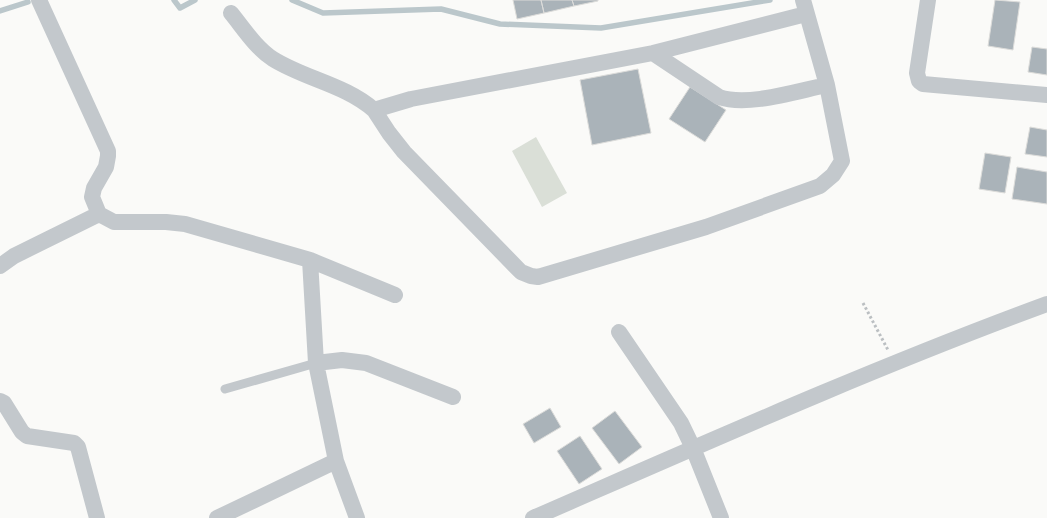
<svg xmlns="http://www.w3.org/2000/svg" width="1047" height="518" viewBox="0 0 1047 518" font-family="'Alegreya Sans',sans-serif">
<style>
.green{fill:#dadfd7}
.lines{fill:none;stroke-linecap:round;stroke-linejoin:round}
.stream{stroke:#bbc7cb;stroke-width:5.5}
.building{fill:#aab3b9;stroke:#dcdcda}
.path{stroke:#bbbfc2;stroke-width:3;stroke-dasharray:2.5 2.5;stroke-linecap:butt}
.service{stroke:#c3c8cc;stroke-width:9}
.minor{stroke:#c3c8cc;stroke-width:16}
</style>
<rect width="100%" height="100%" fill="#fafaf8"/>
<path class="green" d="M536,137L567,193L542,207L512,151Z"/>
<g class="lines">
<path class="stream" d="M174,0L180,8L195,0
M292,0L323,13L441,9L500,24L601,28L770,0
M0,11L28,2"/>
</g>
<path class="building" d="M513,0H541L544,13L517,19Z
M541,0H572L574,6L544,13Z
M572,0H598V1L574,6Z
M995,0L1020,2L1013,50L988,46Z
M1032,47L1047,49V75L1028,72Z
M638,69L651,133L592,145L580,80Z
M690,87L726,110L705,142L669,119Z
M1030,127L1047,130V157L1025,154Z
M985,153L1011,157L1005,193L979,189Z
M1017,167L1047,172V204L1012,199Z
M550,408L561,427L534,443L523,424Z
M615,411L642,447L619,464L592,428Z
M580,436L602,469L579,484L557,451Z"/>
<g class="lines">
<path class="path" d="M863,303L888,350"/>
<path class="service" d="M225,389L316,363"/>
<path class="minor" d="M39,0L108,151V156L106,167L94,188L92,197L99,214L114,222H166L185,224L310,260L395,295
M803,0L827,85L842,161L833,175L820,186L706,227L538,277L531,276L521,272L404,152L389,133L374,110L411,99L653,53L806,14
M928,0L917,73L919,81L923,84L1047,95
M231,13C244,29 256,48 273,59C305,79 346,85 374,110
M653,53L719,97C748,107 797,91 827,85
M310,260L316,363L336,461L357,518
M0,266L14,256L99,214
M619,332L681,423L693,448L721,518
M316,363L342,360L366,363L453,397
M0,401L4,403L22,432L27,436L74,443L78,447L97,518
M217,518L336,461
M533,518C703,444 873,368 1047,304"/>
</g>
</svg>
